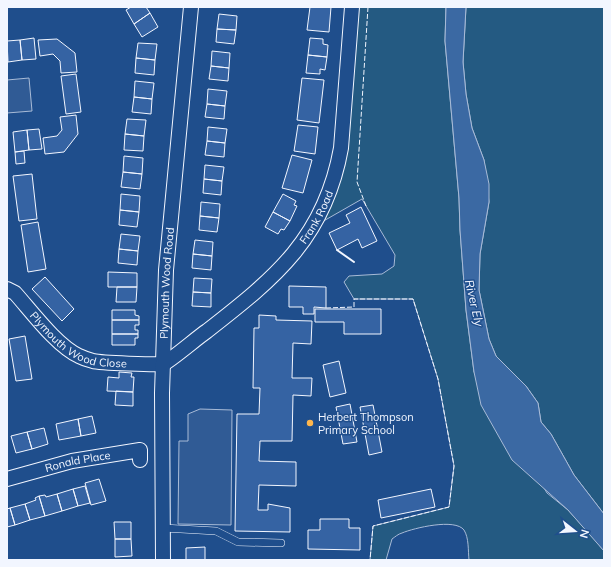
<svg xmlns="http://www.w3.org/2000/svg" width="611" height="567" viewBox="0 0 611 567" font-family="Mulish,sans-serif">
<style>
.green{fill:#245a82;stroke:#a8bbd7}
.parking{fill:#305b95;stroke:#a8bbd7}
.water{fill:#3b69a3;stroke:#a8bbd7}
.building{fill:#3563a3;stroke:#f2f6ff}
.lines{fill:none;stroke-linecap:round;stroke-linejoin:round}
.service-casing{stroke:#f2f6ff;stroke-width:8}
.minor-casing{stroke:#f2f6ff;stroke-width:16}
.service{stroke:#1f4e8c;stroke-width:7}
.minor{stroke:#1f4e8c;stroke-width:14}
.fence{stroke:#f2f6ff;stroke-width:1;stroke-dasharray:5 2;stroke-linecap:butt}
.wall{stroke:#f2f6ff;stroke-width:2}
.poi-dot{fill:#ffb74d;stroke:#1f4e8c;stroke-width:1.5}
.labels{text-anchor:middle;stroke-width:3;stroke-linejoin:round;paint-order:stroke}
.street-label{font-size:11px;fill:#f2f6ff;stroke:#1f4e8c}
.poi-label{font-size:11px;fill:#f2f6ff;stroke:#1f4e8c;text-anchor:start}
.water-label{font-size:12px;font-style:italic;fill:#f2f6ff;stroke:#1f4e8c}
</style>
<rect width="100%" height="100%" fill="#1f4e8c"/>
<path class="green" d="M352,7H446L445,41L459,198L460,230L466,310L474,372L547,493L568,510L595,540L604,551V560H469C468,550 469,538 464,530C455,518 414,528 402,533C398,534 395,537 392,539L386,560H370L373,526L449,507L454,466L438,379L413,299H354L344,282L349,276L382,274L394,266L395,255L362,199L313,227L337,170Z
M466,7H604V514L574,475L551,434L541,422L538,403L526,386L496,356L489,339L479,290L480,254L489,202L484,160L472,128L466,94L463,62Z"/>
<path class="parking" d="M29,78L32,111L7,113V80Z
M200,409L232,410L231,525L178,524L179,441H188V414Z"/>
<path class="water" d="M446,7H466L463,62L466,94L472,128L484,160L489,184V202L480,254L479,290L489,339L496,356L526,386L538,403L541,422L551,434L574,475L604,514V551L568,510L512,460L481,405L474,372L466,310L460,230L459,198L445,41Z"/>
<path class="building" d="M131,7H146L150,13L134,24L126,10Z
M310,7H331L329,32L307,30Z
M150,13L158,27L142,37L134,24Z
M219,14L237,16L236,30L217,29Z
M217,29L236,30L234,44L216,42Z
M34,38L36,59L22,60L20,40Z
M310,38L323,39V44L328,45L327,57L308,55Z
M57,39L75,53L77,72L61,73L60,61L53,54L40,56L38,40Z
M20,40L22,60L8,62L7,41Z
M138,43L157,44L155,60L136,58Z
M212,51L230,53L229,68L211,66Z
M308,55L327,57L325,70L320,69V74L306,73Z
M136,58L155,60L154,75L135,73Z
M211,66L229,68L228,81L209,79Z
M76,74L81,112L66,114L61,76Z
M302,78L324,80L319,123L297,120Z
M135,81L154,83L152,99L134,97Z
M208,89L227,91L225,106L207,104Z
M134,97L152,99L151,114L132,112Z
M207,104L225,106L224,119L205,117Z
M76,115L78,134L64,152L45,154L43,138L57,136L62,130L60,117Z
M127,119L146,120L144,136L125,134Z
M298,125L318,127L315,154L294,151Z
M208,127L227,129L225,143L207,141Z
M39,129L42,149L29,150L27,130Z
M27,130L29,150L15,152L13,132Z
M125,134L144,136L143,151L124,150Z
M207,141L225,143L224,157L205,155Z
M24,151L25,163L16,164L15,152Z
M292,155L312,160L303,193L282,188Z
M124,156L143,158L142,174L123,172Z
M205,165L224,167L222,181L204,179Z
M123,172L142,174L140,189L121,187Z
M32,174L37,219L19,221L13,176Z
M204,179L222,181L221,195L203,193Z
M121,194L140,196L139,212L120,210Z
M283,194L296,201L294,205L297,206L290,221L273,212Z
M201,202L220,204L219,218L200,216Z
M361,207L377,241L362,248L358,239L337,250L329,233L350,223L346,215Z
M120,210L139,212L137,227L119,225Z
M273,212L290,221L284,230L281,229L278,234L265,227Z
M200,216L219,218L217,232L199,230Z
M38,222L46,269L28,272L21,225Z
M121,234L140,236L138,251L119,249Z
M195,240L213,242L212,256L193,254Z
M119,249L138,251L137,265L118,263Z
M193,254L212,256L211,270L192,268Z
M108,272L137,273V287H108Z
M45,277L74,309L62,321L32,289Z
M194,278L212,279L211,293L193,292Z
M289,286L326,287V308L314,307V314H303V307H289Z
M117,287H137L136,302H116Z
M193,292L211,293V307L192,306Z
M315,309H381V334H344V322H315Z
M112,310H135V315L139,316V320H112Z
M259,315L276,316V320L312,321L311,344L293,343L292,378H312L311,396L293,395L292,441H260L259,461L296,462V486L259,485L258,510H268V504L290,508V532L235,531L237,414H259L260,388H253L254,328H259Z
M112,320H139V325H135V330H138V334H112Z
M112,334H138V338H135V345H112Z
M25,336L32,379L16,381L9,339Z
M339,361L346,393L330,397L323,365Z
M119,372L132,373L131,377H134L133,392L107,391L108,377L119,378Z
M116,391L133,392V406L115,405Z
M350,404L357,442L343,444L336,407Z
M373,405L382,452L369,455L360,407Z
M92,416L96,433L81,436L78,419Z
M78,419L81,436L59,440L56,424Z
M44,428L48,444L32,449L27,432Z
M27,432L32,449L16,453L11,436Z
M99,479L106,501L91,505L85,483Z
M85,486L90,503L78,506L73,489Z
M73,489L78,506L62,511L57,494Z
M431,489L435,507L381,518L378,500Z
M57,494L62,511L45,516L39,496L45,495L46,497Z
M39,496L45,516L30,520L25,504L36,500L35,498Z
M25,504L30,520L15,525L10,508Z
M10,508L15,525L7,527V509Z
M320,519H349V528H360V550L308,549V530H320Z
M114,522H131V539H115Z
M115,539H131L132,556L115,557Z
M205,547V560H186V548Z"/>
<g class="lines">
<g class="service-casing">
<path id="service" d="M163,528L216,531L238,542L281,543"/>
</g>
<g class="minor-casing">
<g id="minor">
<path id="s1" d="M7,289L15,293C32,312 57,346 79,356C83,358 89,360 93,361C100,363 158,365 163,364C170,361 198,337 207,331C275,278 325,238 341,148L352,7"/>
<path id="s2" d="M7,479L72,461L140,450V460"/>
<path id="s3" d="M163,560L162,393L166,270L191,7"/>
</g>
</g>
<use href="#service" class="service"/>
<use href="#minor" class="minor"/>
<path class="fence" d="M366,206L357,182L368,7
M326,308L354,307V299H413L438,379L454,466L449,507L373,526L370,560"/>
<path class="wall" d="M337,250L354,262"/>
</g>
<circle class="poi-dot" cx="310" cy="423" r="4"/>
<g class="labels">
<g class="street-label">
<text dy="4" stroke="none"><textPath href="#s1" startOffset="399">Frank Road</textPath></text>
<text dy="4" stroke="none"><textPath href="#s3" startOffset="277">Plymouth Wood Road</textPath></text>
<text dy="4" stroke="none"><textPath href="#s1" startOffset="92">Plymouth Wood Close</textPath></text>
<text dy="4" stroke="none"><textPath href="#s2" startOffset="73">Ronald Place</textPath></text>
</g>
<g class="poi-label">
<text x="318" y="421">Herbert Thompson<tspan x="318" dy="13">Primary School</tspan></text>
</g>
<g class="water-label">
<text transform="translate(474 303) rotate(77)" y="4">River Ely</text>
</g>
</g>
<rect width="611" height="567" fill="none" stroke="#f2f6ff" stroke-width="16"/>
<g transform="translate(575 531) rotate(107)" stroke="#1f4e8c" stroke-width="3" paint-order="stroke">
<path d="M0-3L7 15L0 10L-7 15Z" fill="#f2f6ff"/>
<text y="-6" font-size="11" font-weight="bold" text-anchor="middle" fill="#f2f6ff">N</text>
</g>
</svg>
